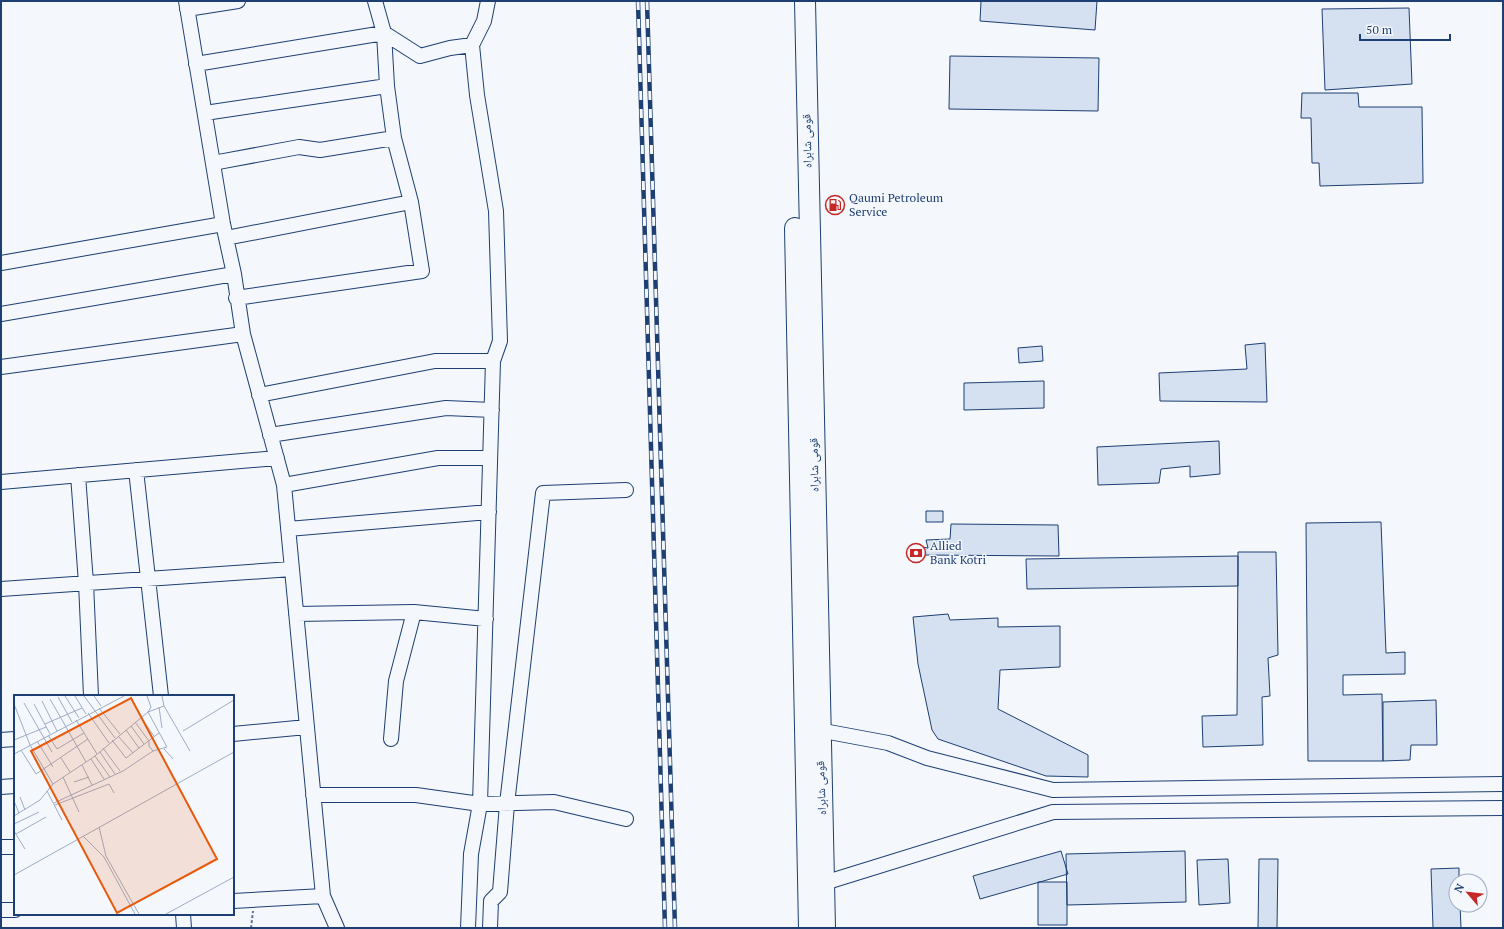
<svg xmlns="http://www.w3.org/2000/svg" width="1504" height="929" viewBox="0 0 1504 929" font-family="'PT Serif','Noto Naskh Arabic',serif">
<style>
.building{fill:#d5e0f0;stroke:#1d3f73}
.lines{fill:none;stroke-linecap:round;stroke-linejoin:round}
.minor-casing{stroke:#1d3f73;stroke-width:16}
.highway-casing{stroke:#1d3f73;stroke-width:22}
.path{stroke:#5e769c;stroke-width:2;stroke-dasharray:3 2;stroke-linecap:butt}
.minor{stroke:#f4f7fb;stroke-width:14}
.highway{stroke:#f4f7fb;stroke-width:20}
.rail-casing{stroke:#1d3f73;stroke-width:4.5}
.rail{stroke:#f4f7fb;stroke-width:3;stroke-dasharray:9;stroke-linecap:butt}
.labels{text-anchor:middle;stroke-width:3;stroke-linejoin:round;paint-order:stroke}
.street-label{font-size:12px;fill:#1d3f73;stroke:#f4f7fb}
.poi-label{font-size:12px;fill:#1d3f73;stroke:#f4f7fb;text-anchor:start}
.inset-road{fill:none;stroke:#9eadc5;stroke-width:1}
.view{fill:#e8590c;fill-opacity:0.15;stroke:#e8590c;stroke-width:2}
.inset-edge{fill:none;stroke:#1d3f73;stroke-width:2}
</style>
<rect width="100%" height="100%" fill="#f4f7fb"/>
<path class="building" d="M981,1H1097L1095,30L980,21Z
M1409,8L1412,84L1325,90L1322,9Z
M950,56L1099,58L1098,111L949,109Z
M1302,93H1358L1359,107H1422L1423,183L1320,186L1319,163H1312L1311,118H1301Z
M1265,343L1267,402L1160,401L1159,373L1247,369L1245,345Z
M1042,346L1043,361L1019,363L1018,348Z
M1044,381V408L964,410V383Z
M1219,441L1220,474L1190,477V466L1161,469L1159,483L1098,485L1097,447Z
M926,511H943V522H926Z
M1381,522L1386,653L1405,652V674L1343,675V695L1382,694L1383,761H1308L1306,523Z
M951,524L1058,525L1059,556L923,555L922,547L928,548L926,540L950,539Z
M1238,552H1276L1278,655L1268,658L1270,696L1262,697L1263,745L1203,747L1202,716L1237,715Z
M1238,556V586L1027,589L1026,559Z
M948,614L950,620L998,618V627L1060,626V667L1000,670L998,709L1088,755V777L1046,776L938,739L932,730L918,664L913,617Z
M1436,700L1437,745H1411L1410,760L1383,761V702Z
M1061,851L1068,874L980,899L973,876Z
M1185,851L1186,902L1067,905L1066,854Z
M1228,859L1230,903L1199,905L1197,860Z
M1259,859H1278L1277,928H1258Z
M1459,868V881H1456V905H1460L1461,928H1433L1431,869Z
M1038,882H1067V925H1038Z"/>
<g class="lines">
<g class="minor-casing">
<path id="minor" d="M186,1L223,224L234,274L243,334L284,485L323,896L337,928
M187,9L238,1
M196,64L384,33L420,56L450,48L472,45
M205,113L387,86
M213,163L299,147L320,150L394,138
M226,238L411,202
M1,263L223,224
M236,298L422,271L411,202L394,138L387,86L384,33L375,1
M1,314L234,274
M1,367L243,334
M259,395L435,361H493
M270,435L446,408L492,410
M136,470L161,696
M78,475L86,583L91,696
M1,482L277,458
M284,485L438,458H490
M288,529L489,512
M1,589L292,569
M296,614L414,612L486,619
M813,729L888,743L927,758L1053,790L1503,784
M233,734L307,727
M391,739L396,681L414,612
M1,740L15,739
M1,787L15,786
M313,795H416L480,804L554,802L626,819
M1,847H15
M816,883H824L1053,812L1503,808
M233,901L323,896
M1,910H15
M183,914L184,928
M468,928L471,854L480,804L493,361L500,341L496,211L477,95L472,45L484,21L488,1
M490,928L491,901L500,892L507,804L543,493L626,490"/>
</g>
<g class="highway-casing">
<path id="highway" d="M805,1L825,928
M795,228L809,928"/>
</g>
<path class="path" d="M251,928L253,911"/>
<use href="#minor" class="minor"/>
<use href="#highway" class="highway"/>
<g class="rail-casing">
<path id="rail" d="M638,1L665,928
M647,1L675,928"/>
</g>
<use href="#rail" class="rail"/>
</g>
<defs>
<g id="fuel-ring" transform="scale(1)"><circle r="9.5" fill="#f4f7fb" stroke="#c62828" stroke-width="1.5"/><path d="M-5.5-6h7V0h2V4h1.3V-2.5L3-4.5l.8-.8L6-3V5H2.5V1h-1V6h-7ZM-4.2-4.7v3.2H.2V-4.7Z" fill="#c62828"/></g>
<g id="bank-ring" transform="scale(1)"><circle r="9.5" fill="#f4f7fb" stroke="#c62828" stroke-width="1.5"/><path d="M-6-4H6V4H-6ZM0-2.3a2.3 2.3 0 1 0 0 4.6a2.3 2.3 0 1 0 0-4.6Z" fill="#c62828"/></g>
</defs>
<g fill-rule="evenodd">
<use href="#fuel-ring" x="835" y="205"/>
<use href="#bank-ring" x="916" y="553"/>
</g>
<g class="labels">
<g class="street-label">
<text transform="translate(807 141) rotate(-91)" y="4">قومی شاہراہ</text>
<text transform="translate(814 465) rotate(-91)" y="4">قومی شاہراہ</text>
<text transform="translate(821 788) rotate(-92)" y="4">قومی شاہراہ</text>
</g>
<g class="poi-label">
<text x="849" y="202">Qaumi Petroleum<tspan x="849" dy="14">Service</tspan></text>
<text x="930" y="550">Allied<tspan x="930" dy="14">Bank Kotri</tspan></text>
</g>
</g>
<g transform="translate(14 695)">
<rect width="220" height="220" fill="#f4f7fb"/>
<path class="inset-road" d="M51,1L65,23M61,1L72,19M70,1L101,43M80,1L87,11M133,1L137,12L134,17L150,11M148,1L150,11L176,56M44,2L58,27M36,4L72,67M28,6L43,36M10,8L38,57M0,9L16,50L39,89M20,9L36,39M145,12L148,33M85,13L106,39M74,18L95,48M127,23L140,41M62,25L83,59M121,27L135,46V51L139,56M31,29L68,13M117,31L130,49M112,35L125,53M169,36L220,5M34,40L43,54L70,38M104,41L119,58M0,45L32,32M98,45L112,63L145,38M23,46L39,72M89,53L106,76M150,54L159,64M7,55L22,79L74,44M86,57L101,79M0,59L110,1M81,61L96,82M47,63L56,77M77,64L90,84M68,70L78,90M49,82L65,117M60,87L75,82M33,96L48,125M6,102L11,115M0,106L5,118M41,110L95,89L100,98M0,121L26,105L39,89L81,61L134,17L153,52L139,56L109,76L40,108M0,129L25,117M85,132L92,161L125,219M0,136L11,154M2,139L32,122M69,141L90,162L121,219M0,180L220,57M152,219L220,182"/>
<path class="view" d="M117,3L203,164L103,218L17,56Z"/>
<rect width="220" height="220" class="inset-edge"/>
</g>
<rect width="1504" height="929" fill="none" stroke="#1d3f73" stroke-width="4"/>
<g transform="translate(1468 893) rotate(298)"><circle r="19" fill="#f4f7fb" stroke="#9eadc5"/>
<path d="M0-3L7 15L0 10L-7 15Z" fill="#c62828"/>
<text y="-6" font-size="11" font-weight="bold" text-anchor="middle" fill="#1d3f73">N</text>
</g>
<path d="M1360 34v6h90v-6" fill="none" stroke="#1d3f73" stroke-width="2"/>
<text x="1366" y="34" font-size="12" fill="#1d3f73" stroke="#f4f7fb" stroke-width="3" paint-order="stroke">50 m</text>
</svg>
